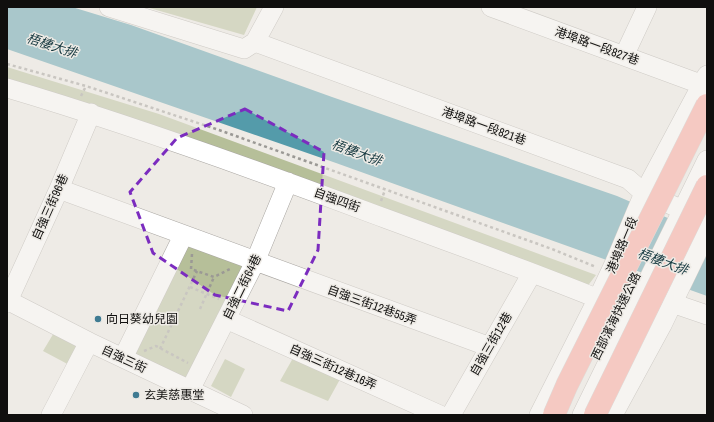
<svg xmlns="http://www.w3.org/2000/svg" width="714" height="422" viewBox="0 0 714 422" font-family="'Archivo Narrow','Noto Sans TC',sans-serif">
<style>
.green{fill:#b6bf99}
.water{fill:#549baa}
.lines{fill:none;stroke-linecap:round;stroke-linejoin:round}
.minor-casing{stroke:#a9a6a2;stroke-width:20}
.path{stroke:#9b9995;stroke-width:2.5;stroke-dasharray:3 3;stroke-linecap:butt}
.minor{stroke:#fff;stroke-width:19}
.highway-bridge-casing{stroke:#cacaca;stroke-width:23;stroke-linecap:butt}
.highway-bridge{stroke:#fca198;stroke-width:22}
.marked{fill:none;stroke:#7b2cbf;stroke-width:3;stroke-dasharray:8 5;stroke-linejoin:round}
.poi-dot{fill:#3f7b92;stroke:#eeebe6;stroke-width:1.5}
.labels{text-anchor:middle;stroke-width:3;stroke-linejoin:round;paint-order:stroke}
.street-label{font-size:12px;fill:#100f0e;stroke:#eeebe6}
.poi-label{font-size:12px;fill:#100f0e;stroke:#eeebe6;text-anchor:start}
.water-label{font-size:13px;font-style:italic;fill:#173a41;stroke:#eeebe6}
</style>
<rect width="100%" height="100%" fill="#eeebe6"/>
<path class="green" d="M146,7H257L244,35Z
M7,67L159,114L596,275L583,292L7,88Z
M183,236L255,262L190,390L123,358Z
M58,326L89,342L75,368L43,351Z
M297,351L344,372L328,401L280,381Z
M225,359L245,369L231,397L211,386Z"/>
<path class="water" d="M7,7H72L131,25L332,97L617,196L707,235V296L336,163L7,49Z"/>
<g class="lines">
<g class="minor-casing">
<path id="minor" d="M109,7L244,49L255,42L274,7
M491,7L703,85
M255,42L628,179L644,193L683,210L707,223
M624,56L647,7
M7,88C129,124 248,167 368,212C466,248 565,284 662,325
M59,189L490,347
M7,300L89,342L243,415
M7,303L59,189L91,113
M672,303L707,315
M226,319L440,415
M123,358L183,236
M190,390L255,262L288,182
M51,415L89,342
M451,415L532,273
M539,415L598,298L615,262L644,193L707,75
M582,415L707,160
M613,415L662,325L707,232"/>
</g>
<path class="path" d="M7,64L86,86L219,130L552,249L596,267
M81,96L86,86
M381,201L385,190
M192,254L191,269L214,277L232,268
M190,287L219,299
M200,309L214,277
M160,349L197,271
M144,351L156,346L188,363"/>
<use href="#minor" class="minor"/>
<g class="highway-bridge-casing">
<path id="highway-bridge" d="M554,415L567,385L707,105
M595,415L707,186"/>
</g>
<use href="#highway-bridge" class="highway-bridge"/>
</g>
<path d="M0 0H714V422H0ZM245,109L324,152L318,250L288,311L215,295L153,253L130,192L177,138Z" fill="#eeebe6" fill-opacity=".55" fill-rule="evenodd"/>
<path class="marked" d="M245,109L324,152L318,250L288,311L215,295L153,253L130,192L177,138Z"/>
<g class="poi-dot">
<circle cx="98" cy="319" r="4"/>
<circle cx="136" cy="395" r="4"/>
</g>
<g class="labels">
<g class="street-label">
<text transform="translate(597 46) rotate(20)" y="4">港埠路一段827巷</text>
<text transform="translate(484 126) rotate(20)" y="4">港埠路一段821巷</text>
<text transform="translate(337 200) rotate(20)" y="4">自強四街</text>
<text transform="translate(50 207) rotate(-66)" y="4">自強三街96巷</text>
<text transform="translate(622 245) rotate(-67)" y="4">港埠路一段</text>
<text transform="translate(242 287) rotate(-64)" y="4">自強二街64巷</text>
<text transform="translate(372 305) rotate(20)" y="4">自強三街12巷55弄</text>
<text transform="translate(616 316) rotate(-64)" y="4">西部濱海快速公路</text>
<text transform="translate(491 344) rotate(-60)" y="4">自強三街12巷</text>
<text transform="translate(124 359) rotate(25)" y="4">自強三街</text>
<text transform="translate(333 367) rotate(24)" y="4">自強三街12巷16弄</text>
</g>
<g class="poi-label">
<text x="106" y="323">向日葵幼兒園</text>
<text x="144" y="399">玄美慈惠堂</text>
</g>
<g class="water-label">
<text transform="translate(52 45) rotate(18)" y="5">梧棲大排</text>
<text transform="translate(357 152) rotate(20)" y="5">梧棲大排</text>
<text transform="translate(663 261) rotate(20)" y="5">梧棲大排</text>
</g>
</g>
<rect width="714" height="422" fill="none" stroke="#100f0e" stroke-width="16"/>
</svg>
